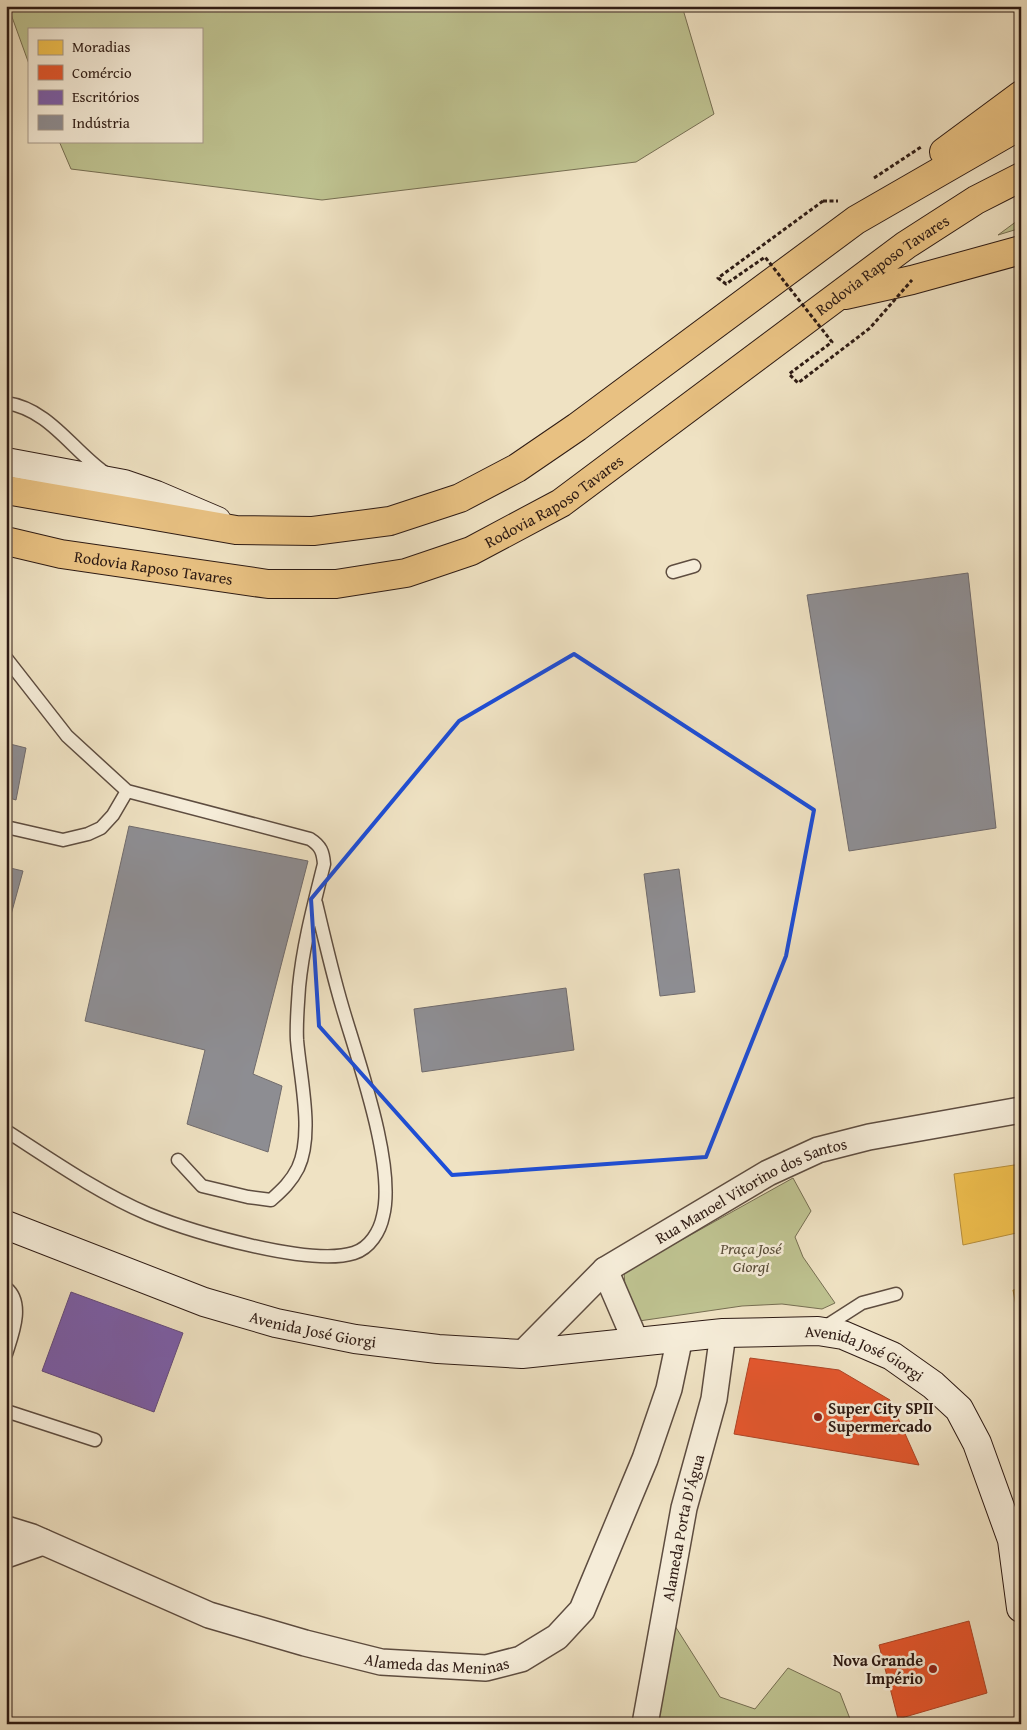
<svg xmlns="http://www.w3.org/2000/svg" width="1027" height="1730" viewBox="0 0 1027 1730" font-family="'Gentium Book Plus',serif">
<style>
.green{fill:#bec290;stroke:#766e52}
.homes{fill:#f2c14e;stroke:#b78f3d}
.shops{fill:#e4572e;stroke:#ad4526}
.offices{fill:#7b5ea7;stroke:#644a7b}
.industry{fill:#8d8d92;stroke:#706b6c}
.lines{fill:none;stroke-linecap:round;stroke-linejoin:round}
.lane-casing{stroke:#5e4d40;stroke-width:15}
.street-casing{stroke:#5e4d40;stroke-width:28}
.secondary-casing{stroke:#2e1b14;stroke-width:30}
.highway-casing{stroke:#2e1b14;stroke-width:30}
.path{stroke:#2e1b14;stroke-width:3;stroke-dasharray:4 2.5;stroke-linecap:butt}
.lane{stroke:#f5ecd8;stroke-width:12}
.street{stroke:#f5ecd8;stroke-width:25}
.secondary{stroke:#f5ecd8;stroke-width:28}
.highway{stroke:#e8c182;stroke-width:28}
.path-bridge{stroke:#2e1b14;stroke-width:3;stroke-dasharray:4 2.5;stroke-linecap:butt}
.marked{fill:none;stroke:#1d4ed8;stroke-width:4;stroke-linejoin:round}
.poi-dot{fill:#8f2418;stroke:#f5ecd8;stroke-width:2}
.labels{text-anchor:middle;stroke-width:5;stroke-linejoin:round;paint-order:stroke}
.street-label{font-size:16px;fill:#2e1b14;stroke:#f5ecd8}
.park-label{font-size:16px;font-style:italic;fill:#594d39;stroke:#f5ecd8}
.poi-label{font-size:16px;font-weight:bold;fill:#2e1b14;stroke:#f5ecd8;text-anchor:start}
</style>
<rect width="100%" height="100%" fill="#efe2c3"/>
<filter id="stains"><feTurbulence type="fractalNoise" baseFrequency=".004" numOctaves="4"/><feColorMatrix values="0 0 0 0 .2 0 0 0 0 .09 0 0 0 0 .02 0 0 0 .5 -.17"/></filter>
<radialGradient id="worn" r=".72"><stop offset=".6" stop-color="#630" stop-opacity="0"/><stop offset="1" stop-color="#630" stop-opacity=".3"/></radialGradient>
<path class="green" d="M8,6H682L714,114L636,162L322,200L71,169L59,141H201V29H29V64Z
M1021,218V228L998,235Z
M793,1178L811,1211L795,1237L803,1257L835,1303L822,1309L782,1304L742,1306L639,1321L627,1314L624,1272Z
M675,1626L720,1697L755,1709L788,1668L840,1693L852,1724H658Z"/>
<path class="homes" d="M1021,1164V1232L963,1245L954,1174Z
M1021,1289V1332L1013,1290Z"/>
<path class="shops" d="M750,1358L839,1370L890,1400L919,1465L734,1434Z
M969,1621L987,1693L898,1719L879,1645Z"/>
<path class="offices" d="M71,1292L183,1333L154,1412L42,1371Z"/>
<path class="industry" d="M968,573L996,828L849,851L807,595Z
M6,743L26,748L16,800L6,797Z
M129,826L308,861L253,1074L282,1086L268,1152L187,1124L205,1050L85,1021Z
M6,867L23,871L6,933Z
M679,869L695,992L660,996L644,874Z
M566,988L574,1050L422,1072L414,1009Z"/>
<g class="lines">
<g class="lane-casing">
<path id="lane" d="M6,403C49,409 72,450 105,473
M673,572L694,566
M6,658L67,736L127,791
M6,827L63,840L88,834L101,828L113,815L127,791L310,839C321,846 323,852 324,864C314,904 303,945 299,987C298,1004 296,1023 297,1040C300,1077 314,1134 298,1168C291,1182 282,1190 271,1200L248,1197L202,1186L178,1160
M8,1132C53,1161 99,1193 148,1214C192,1232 310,1267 354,1253C370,1248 380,1231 383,1216C396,1165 357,1058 342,1006C332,972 324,937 316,903
M6,1288C25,1303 12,1335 6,1354
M823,1328L862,1303L896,1294
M6,1411L95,1440"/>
</g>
<g class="street-casing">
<g id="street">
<path d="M605,1270L636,1342"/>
<path id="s1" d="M522,1354L605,1270L768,1173L818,1150L869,1137L1021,1110"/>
<path id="s2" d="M6,1529L32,1537L209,1615L305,1643L381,1662L486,1668L521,1659L557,1637L582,1610L645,1459L669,1389L680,1337"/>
<path d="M6,1555L43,1542"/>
<path id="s3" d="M645,1724L684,1508L714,1399L723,1333"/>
</g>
</g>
<g class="secondary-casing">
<g id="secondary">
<path d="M6,462L124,484L156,495L217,521"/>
<path id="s4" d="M6,1225L204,1302L276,1323L355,1339L438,1349L522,1354L723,1333L818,1331L843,1335L892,1356L933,1385L959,1409L977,1443L1012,1540L1021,1608"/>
</g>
</g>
<g class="highway-casing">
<g id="highway">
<path d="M944,152L1021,95"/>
<path d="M845,295L912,280L1021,250"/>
<path d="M6,490L236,530L313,531L390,521L460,498L517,468L577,427L856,220L1021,125"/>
<path id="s5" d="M6,541L61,554L268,584H336L406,573L471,551L561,503L906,245L976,200L1021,177"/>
</g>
</g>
<path class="path" d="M874,178L921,147
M823,201H838"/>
<use href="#lane" class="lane"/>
<use href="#street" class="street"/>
<use href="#secondary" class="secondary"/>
<use href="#highway" class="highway"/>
<path class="path-bridge" d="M823,201L718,278L726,284L765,257L832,342L789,374L798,383L870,328L912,280"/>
</g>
<path class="marked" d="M574,654L814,810L786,956L706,1157L452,1175L319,1026L311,899L459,721Z"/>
<g class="poi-dot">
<circle cx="818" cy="1417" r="5"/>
<circle cx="933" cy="1669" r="5"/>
</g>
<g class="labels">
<g class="street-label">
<text dy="6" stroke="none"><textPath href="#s5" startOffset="975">Rodovia Raposo Tavares</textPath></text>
<text dy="6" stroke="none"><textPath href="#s5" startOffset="570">Rodovia Raposo Tavares</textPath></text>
<text dy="6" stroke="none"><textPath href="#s5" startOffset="150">Rodovia Raposo Tavares</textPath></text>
<text dy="6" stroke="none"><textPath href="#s1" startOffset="285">Rua Manoel Vitorino dos Santos</textPath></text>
<text dy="6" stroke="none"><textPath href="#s4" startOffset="325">Avenida José Giorgi</textPath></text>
<text dy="6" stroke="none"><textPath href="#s4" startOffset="884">Avenida José Giorgi</textPath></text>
<text dy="6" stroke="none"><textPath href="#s3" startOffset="200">Alameda Porta D'Água</textPath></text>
<text dy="6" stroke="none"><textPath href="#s2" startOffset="455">Alameda das Meninas</textPath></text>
</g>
<g class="park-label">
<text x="751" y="1254">Praça José<tspan x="751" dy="18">Giorgi</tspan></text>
</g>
<g class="poi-label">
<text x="828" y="1414">Super City SPII<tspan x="828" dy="18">Supermercado</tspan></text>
<text x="923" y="1666" text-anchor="end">Nova Grande<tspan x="923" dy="18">Império</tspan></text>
</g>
</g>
<rect width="1027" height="1730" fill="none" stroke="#efe2c3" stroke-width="25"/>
<rect x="8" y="8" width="1012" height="1715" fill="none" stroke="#2e1b14" stroke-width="2.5"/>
<rect x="12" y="12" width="1002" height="1705" fill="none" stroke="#2e1b14"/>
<rect x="28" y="28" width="175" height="115" fill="#f5ecd8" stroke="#a5988a"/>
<rect x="38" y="40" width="25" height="15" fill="#f2c14e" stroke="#a5988a"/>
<text x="72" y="52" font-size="15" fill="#2e1b14">Moradias</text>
<rect x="38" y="65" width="25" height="15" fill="#e4572e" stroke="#a5988a"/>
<text x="72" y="78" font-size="15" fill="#2e1b14">Comércio</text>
<rect x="38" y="90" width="25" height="15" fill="#7b5ea7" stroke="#a5988a"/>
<text x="72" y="102" font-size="15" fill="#2e1b14">Escritórios</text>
<rect x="38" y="115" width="25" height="15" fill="#8d8d92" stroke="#a5988a"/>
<text x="72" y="128" font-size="15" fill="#2e1b14">Indústria</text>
<rect width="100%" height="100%" filter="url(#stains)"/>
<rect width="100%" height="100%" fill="url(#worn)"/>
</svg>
